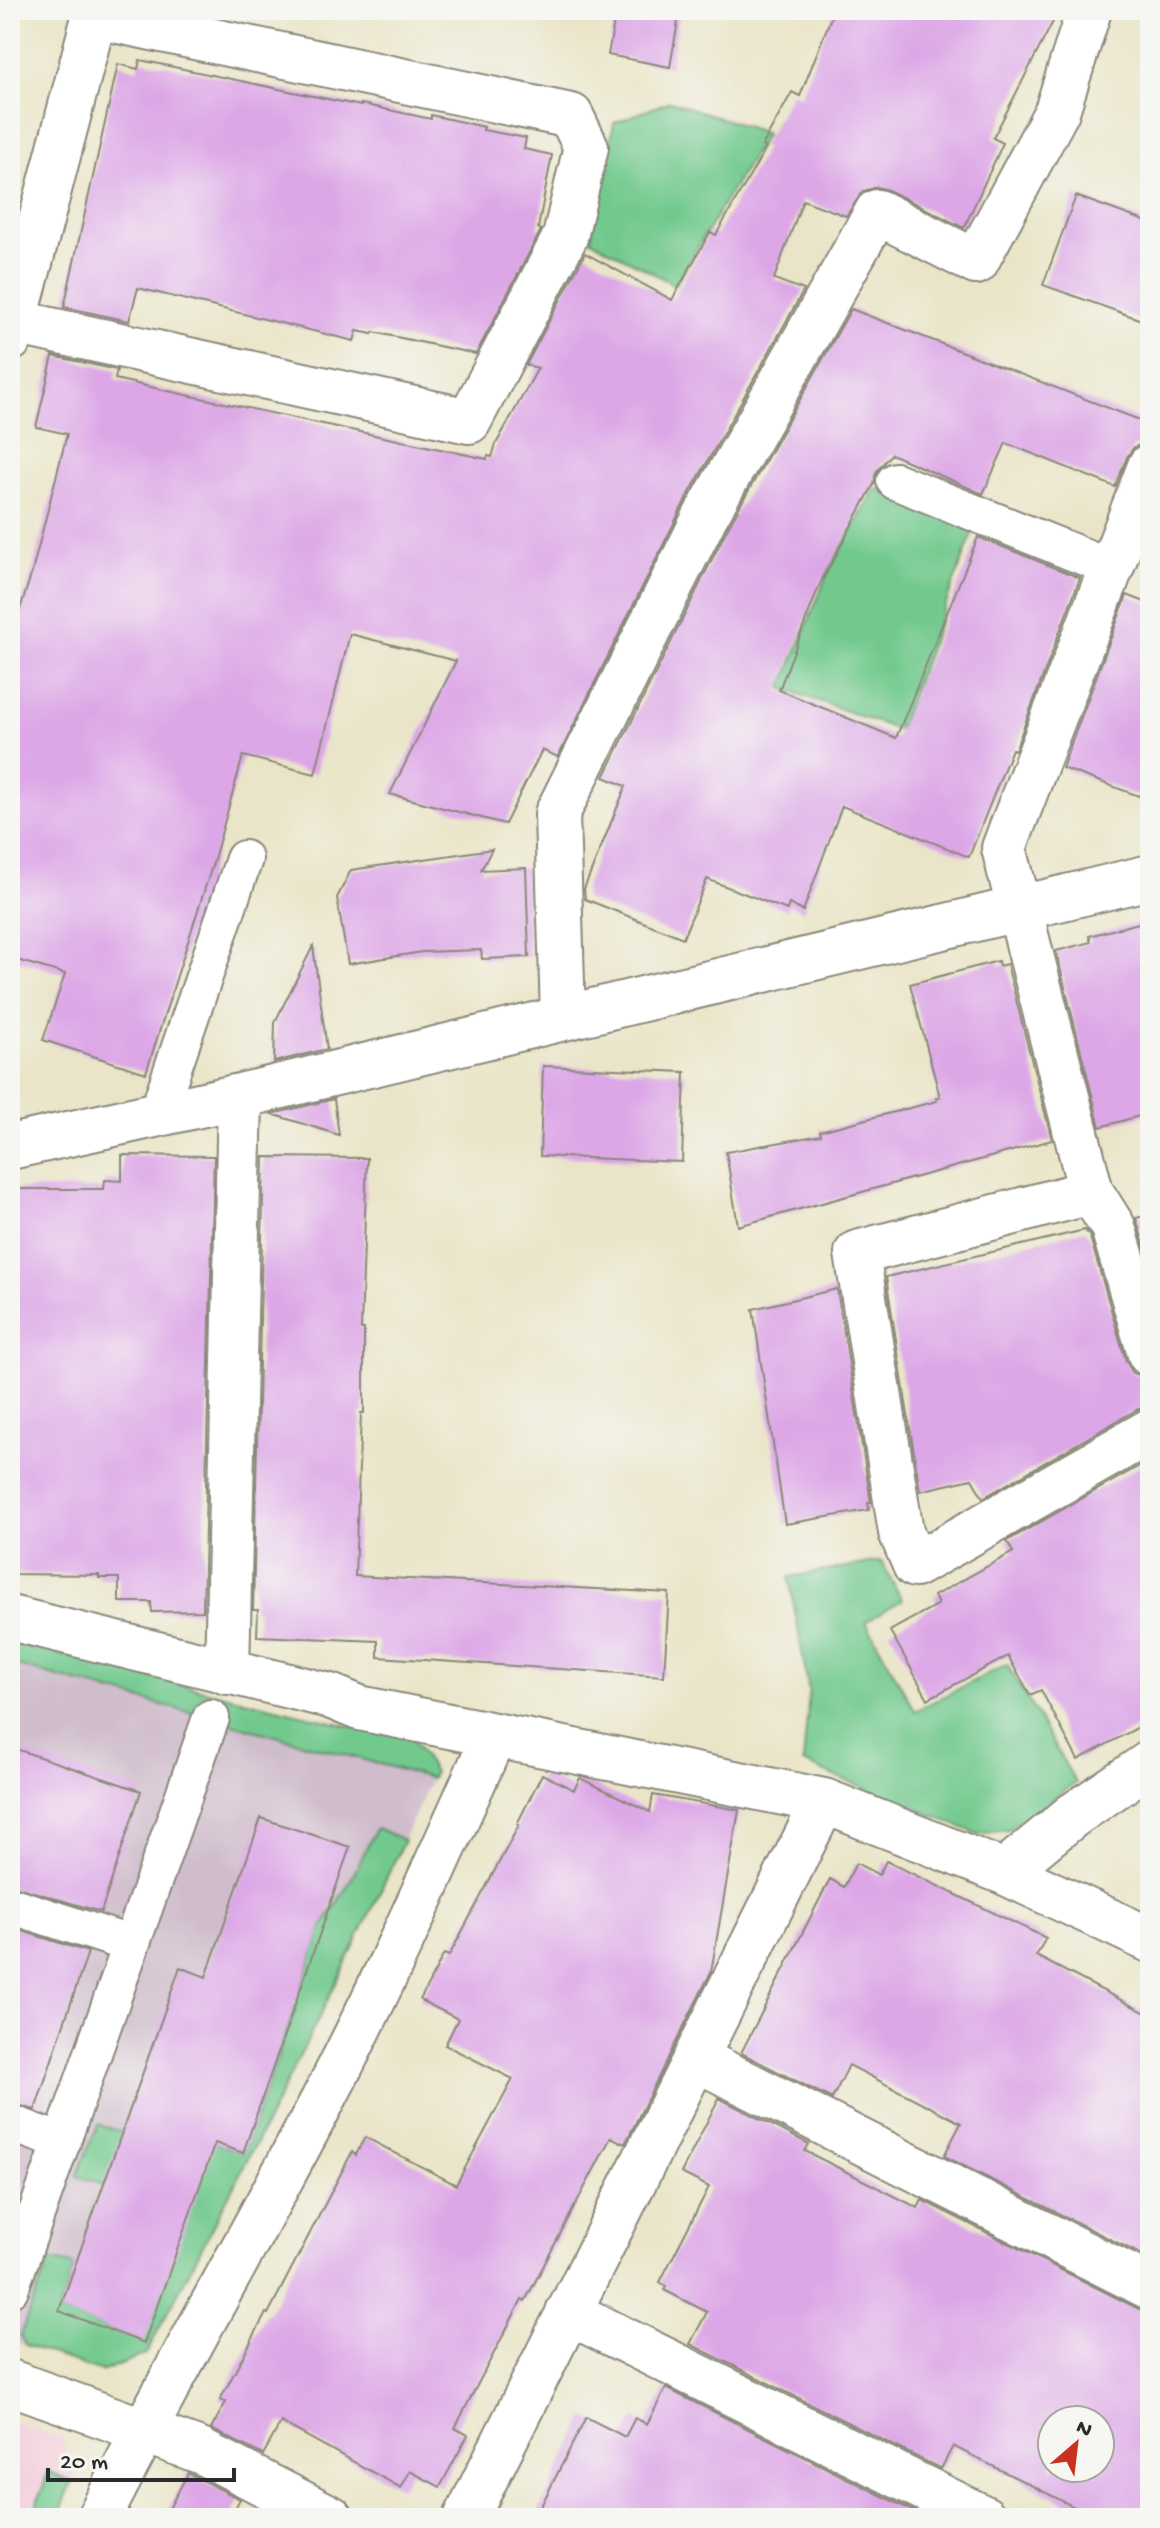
<svg xmlns="http://www.w3.org/2000/svg" width="1160" height="2528" viewBox="0 0 1160 2528" font-family="'Gochi Hand',sans-serif">
<style>
.built{fill:#f4cfdc}
.industrial{fill:#d0bdcc}
.green{fill:#72c98e;stroke:#4e7a5c;stroke-width:2}
.building{fill:#dda7e7;fill-rule:evenodd}
.lines{fill:none;stroke-linecap:round;stroke-linejoin:round}
.lane-casing{stroke:#8a887a;stroke-width:40}
.street-casing{stroke:#8a887a;stroke-width:48}
.lane{stroke:#fff;stroke-width:36}
.street{stroke:#fff;stroke-width:44}
</style>
<rect width="100%" height="100%" fill="#f6f6f2"/>
<filter id="ink" filterUnits="userSpaceOnUse"><feTurbulence type="fractalNoise" baseFrequency=".0125" numOctaves="2"/><feDisplacementMap in="SourceGraphic" scale="16" xChannelSelector="R" yChannelSelector="G"/><feConvolveMatrix kernelMatrix="1 2 1 2 8 2 1 2 1" color-interpolation-filters="sRGB"/></filter>
<filter id="wash" filterUnits="userSpaceOnUse"><feTurbulence type="fractalNoise" baseFrequency=".006" numOctaves="4" result="noise"/><feDisplacementMap in="SourceGraphic" scale="32" xChannelSelector="R" yChannelSelector="G"/><feGaussianBlur stdDeviation="1.8" result="paint"/><feColorMatrix in="noise" values="0 0 0 0 0 0 0 0 0 0 0 0 0 0 0 0 0 1.4 0 .05"/><feComposite in="paint" operator="in"/></filter>
<g filter="url(#wash)">
<rect width="100%" height="100%" fill="#eae5c8"/>
<path class="built" d="M10,2421L62,2438L74,2476L58,2518H10Z"/>
<path class="industrial" d="M10,1644L434,1772L352,1953L263,2132L146,2354L101,2372L10,2340Z"/>
<path class="green" d="M670,101L766,133L675,285L591,240L614,123Z
M876,488L975,527L898,730L782,688L828,572Z
M881,1561L902,1600L866,1622L915,1711L1007,1664L1076,1783L1007,1830L978,1834L803,1763L809,1692L789,1577Z
M10,1642L345,1725L411,1737L434,1772L431,1778L10,1664Z
M376,1828L404,1840C324,2014 235,2184 146,2354L101,2372L25,2345L20,2335L50,2260L75,2266L59,2311L143,2342L104,2185L77,2176L98,2124L153,2143L161,2123L243,2153L295,2009L290,2007L297,1988H301L321,1929L351,1880Z
M48,2471L72,2482L58,2518H33Z"/>
<g id="blocks">
<path class="building" d="M616,10H680L670,67L608,55Z
M834,10H940L954,18L958,10H1059L993,138L1003,143L964,228L888,190L877,187L863,191L846,216L803,200L774,279L804,290L683,505L558,757L542,750L505,824L390,794L456,661L350,634L315,774L243,756L213,863L146,1073L43,1040L65,974L10,958V640L32,572L67,434L36,427L53,356L117,370L115,379L168,391L487,459L488,456L492,457L496,444L538,368L526,365L585,253L672,300L710,232L716,235L766,148L762,146L792,92L800,96Z
M140,60L361,106V104L431,119V115L484,127L483,130L526,138L524,149L552,155L538,228L541,230L476,354L373,332L372,334L357,331L354,341L138,288L129,321L64,307L118,64L138,69Z
M1076,196L1150,223V323L1043,285Z
M851,309L1150,424V442L1134,447L1127,457L1115,487L1006,443L983,494L891,454L876,472L874,484L820,584L779,690L896,738L978,537L1080,578L1015,750L1012,749L969,857L842,806L803,911L789,904L787,910L707,879L683,938L585,899L584,889L626,786L604,777L727,529Z
M1127,595L1150,604V800L1062,768Z
M492,849L481,870L526,868L529,957L482,959L481,950L422,952L348,964L337,898L351,870Z
M1150,920V1113L1100,1127L1056,951L1091,942L1089,936Z
M313,946L327,1049L274,1062L275,1022Z
M998,961L999,966L1007,964L1052,1140L738,1226L726,1152L821,1135L820,1131L937,1101L936,1098L940,1097L910,984Z
M543,1066L685,1072L682,1162L540,1156Z
M334,1099L339,1135L272,1114Z
M122,1155L214,1156L203,1611L152,1612L151,1602H119V1578H99V1575L10,1574V1189H104L105,1180L122,1181Z
M264,1157L367,1158L361,1329H364V1413H361L355,1576L669,1593L664,1676L378,1657V1641L257,1636L258,1610H253Z
M1150,1215V1265L1136,1218Z
M1085,1230L1090,1237L1126,1361L1133,1373L1150,1378V1406L1138,1409L983,1498L972,1479L920,1491L886,1277Z
M837,1289L871,1502H868L869,1510L785,1524L753,1309Z
M1150,1460V1721L1078,1760L1041,1690L1030,1695L1008,1656L928,1699L890,1631L938,1604L934,1596L1013,1552L1007,1541Z
M10,1747L141,1791L101,1912L10,1885Z
M542,1774L574,1790L580,1778L650,1812L653,1795L739,1810L711,1972L625,2144L611,2137L525,2301L522,2299L455,2428L468,2435L440,2487L410,2471L401,2488L281,2422L263,2455L211,2429L226,2402L220,2400L266,2313L268,2314L352,2152L356,2155L365,2137L456,2185L513,2079L445,2045L458,2019L420,2000L444,1954L449,1956L519,1825L517,1824Z
M261,1818L350,1847L243,2153L215,2143L144,2343L59,2311L180,1967L206,1977Z
M886,1861L1046,1938L1036,1956L1150,2015V2259L944,2156L961,2123L849,2065L832,2099L741,2053L830,1879L844,1887L856,1863L879,1875Z
M10,1927L88,1952L35,2110L10,2103Z
M719,2098L809,2144L805,2151L918,2208L922,2200L1139,2309L1150,2312V2518H1096L953,2446L941,2469L690,2344L707,2312L664,2290L666,2286L660,2282L709,2187L681,2173ZM1052,2420H1100V2468H1052Z
M666,2388L919,2514L917,2518H535L586,2417L625,2437L635,2418L647,2424Z
M188,2473L240,2499L230,2518H164Z"/>
</g>
</g>
<g filter="url(#ink)">
<use href="#blocks" fill-opacity="0" stroke="#8a887a" stroke-width="2"/>
<g class="lines">
<g class="lane-casing">
<path id="lane" d="M895,481L1112,568
M158,1112L244,859
M10,1905L130,1944
M10,2123L62,2142
M10,2289L211,1718"/>
</g>
<g class="street-casing">
<path id="street" d="M14,322L469,421L565,237L586,147L571,116L95,16
M10,339L96,10
M1150,466L1004,848L1091,1192L1113,1227L1150,1354
M563,1017L557,814L705,517L877,212L976,262L1057,111L1089,10
M10,1147L240,1096L1150,877
M1091,1192L857,1253L901,1532L915,1565L1150,1431
M10,1618L330,1696L359,1708L824,1801L1004,1872L1150,1940
M227,1672L240,1096
M1004,1872L1072,1816L1150,1763
M697,2059L1150,2287
M568,2312L984,2518
M10,2382L200,2451L331,2518
M99,2518C174,2369 259,2224 336,2075C393,1964 443,1849 494,1736
M466,2518L824,1801"/>
</g>
<use href="#lane" class="lane"/>
<use href="#street" class="street"/>
</g>
</g>
<rect width="1160" height="2528" fill="none" stroke="#f6f6f2" stroke-width="40"/>
<g transform="translate(1076 2444) rotate(28)"><circle r="38" fill="#f6f6f2" stroke="#a5a5a2" stroke-width="2"/>
<path d="M0-6L14 30L0 20L-14 30Z" fill="#c8321e"/>
<text y="-12" font-size="22" font-weight="bold" text-anchor="middle" fill="#2b2b2b">N</text>
</g>
<path d="M48 2468v12h186v-12" fill="none" stroke="#2b2b2b" stroke-width="4"/>
<text x="60" y="2468" font-size="24" fill="#2b2b2b" stroke="#f6f6f2" stroke-width="6" paint-order="stroke">20 m</text>
</svg>
